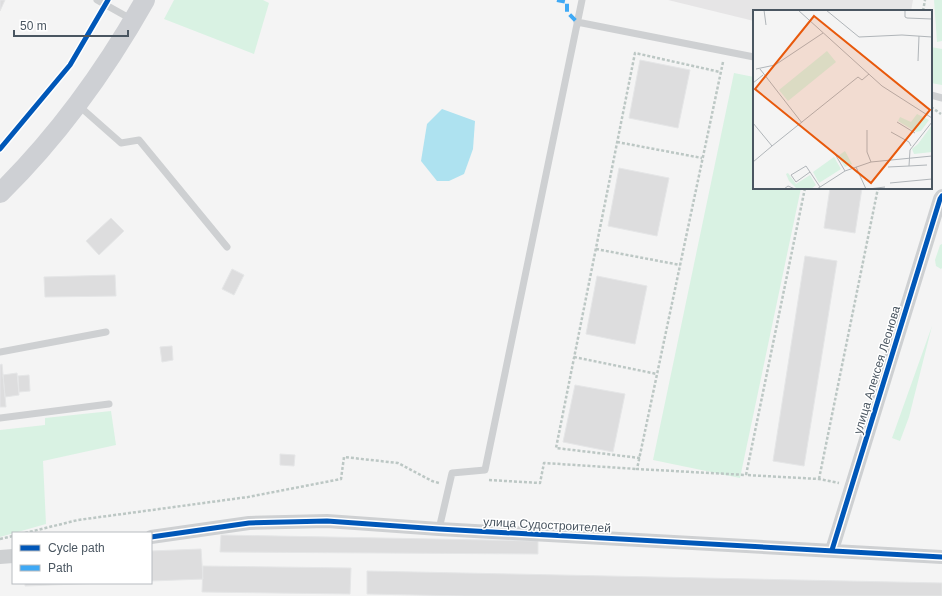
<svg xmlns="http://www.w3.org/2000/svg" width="942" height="596" viewBox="0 0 942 596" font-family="Helvetica,sans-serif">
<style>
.education{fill:#e6e5e6}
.green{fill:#d9f2e3}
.water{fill:#aee2f0}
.building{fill:#ddddde;stroke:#e5e6e7}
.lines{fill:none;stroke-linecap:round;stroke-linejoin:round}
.path{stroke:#bcc7c4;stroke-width:2.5;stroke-dasharray:3 2;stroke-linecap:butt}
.lane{stroke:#ced0d2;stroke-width:7}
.street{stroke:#ced0d2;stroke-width:14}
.secondary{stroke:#ced0d4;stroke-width:20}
.quiet{stroke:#3fa9f5;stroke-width:4;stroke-dasharray:8 4;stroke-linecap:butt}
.cycleway-casing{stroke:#fff;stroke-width:8}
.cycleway{stroke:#0057b8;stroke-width:5}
.labels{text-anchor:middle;stroke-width:3;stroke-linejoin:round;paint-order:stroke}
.street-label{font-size:12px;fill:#4a5661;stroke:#fff}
.inset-road{fill:none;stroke:#b0b5b9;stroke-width:1}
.view{fill:#e8590c;fill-opacity:0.15;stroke:#e8590c;stroke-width:2}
.inset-edge{fill:none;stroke:#4a5661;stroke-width:2}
</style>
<rect width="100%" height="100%" fill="#f4f4f4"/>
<path class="education" d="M668,0H913L911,11H754V21Z"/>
<path class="green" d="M174,0H263L269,3L254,54L164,19Z
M934,0H942V41L937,42Z
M931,47L942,49V85L931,83Z
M734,73L754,77V188H801L740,478L653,460Z
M942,244V268L941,269L936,266L935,260L940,245Z
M932,326L909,417L900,441L892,438Z
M111,411L116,445L43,461L46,524L0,537V430L45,425V418Z"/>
<path class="water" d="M442,109L475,121L473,149L464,174L449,181H437L421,161L427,124Z"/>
<path class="building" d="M0,0H5L0,11Z
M640,60L690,70L678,128L629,118Z
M619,168L669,178L657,236L608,226Z
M830,188H862L855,233L824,228Z
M111,218L124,231L99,255L86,241Z
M805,256L837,261L804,466L773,461Z
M232,269L244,275L234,295L222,289Z
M115,275L116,296L45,297L44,277Z
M597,276L647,286L635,344L586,334Z
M172,346L173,360L162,362L160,347Z
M2,364L6,407H0V365Z
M17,373L19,395L5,397L3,375Z
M29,375L30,391L19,392L18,376Z
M575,385L625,394L613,452L563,442Z
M280,454L295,455L294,466L280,465Z
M221,535L538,541V554L220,552Z
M201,549L203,579L151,581V551Z
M203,566L351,568L350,594L202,592Z
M367,571L942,583V596H465L367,594Z
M25,583H102L25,586Z"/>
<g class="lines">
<path class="path" d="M923,11L925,0
M723,62L637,469L746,475
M931,107L941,114
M617,142L702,158
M805,188L746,475L819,479L839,483
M596,249L680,265
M574,357L657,374
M640,458L556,448L635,53L720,72
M819,479L878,188
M489,480L540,483L544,463L637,469
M25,533L78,520L248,497L341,479L344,457L398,463L432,481L439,483
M0,539L13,536"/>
<path class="lane" d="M97,0L131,19
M577,22L754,57
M931,95L942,98
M78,105L121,143L139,140L227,247
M0,352L106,332
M0,418L109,404
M439,529L452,473L485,470L582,0"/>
<path class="street" d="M151,537L249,523L327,521L439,529L942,557
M832,550L940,199L942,196
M0,557L13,556"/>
<path class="secondary" d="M0,193C58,136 105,71 145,0"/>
<path class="quiet" d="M557,0L567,2V12L577,22"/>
<g class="cycleway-casing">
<path id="cycleway" d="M0,149L70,65L108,0
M151,537L249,523L327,521L439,529L942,557
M832,550L940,199L942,196"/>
</g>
<use href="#cycleway" class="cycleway"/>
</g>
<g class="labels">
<g class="street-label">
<text transform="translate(877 370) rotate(-73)" y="4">улица Алексея Леонова</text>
<text transform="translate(547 525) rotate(3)" y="4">улица Судостроителей</text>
</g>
</g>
<g transform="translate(753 10)">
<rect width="179" height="179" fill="#f4f4f4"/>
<path d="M74,41L83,52L35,91L26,80ZM164,104L176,110L168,121L163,122L145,111L147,107L158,112ZM179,115V142L161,144L159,139L165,134ZM92,141L99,154L92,157L85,146ZM81,147L88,159L66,173L60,162ZM35,163L43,174L57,165L63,175L58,179H44L36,171L33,164Z" fill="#d9f2e3"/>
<path class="inset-road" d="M11,0L13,15M45,0L129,76L179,108M73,0L106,27L149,25L179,27M152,0V7L154,8L179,9M165,51L166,26M3,59L22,55L70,23M7,59L49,113M0,73L10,65M144,112L162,123M0,113L19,136L0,152M114,120V142L118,152M138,122L156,132L158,136M19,136L105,67L109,70L116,64M82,144L92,161M174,155L156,156L157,140L179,112M103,157L113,179M135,157L156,156M57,162L53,156L38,165L43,172L57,162L67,177M137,173L179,169M31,179L35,176L42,179M64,179L92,161L118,152L179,146M115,179L132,177"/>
<path class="view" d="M61,6L177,100L118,173L2,79Z"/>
<rect width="179" height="179" class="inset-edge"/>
</g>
<rect x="12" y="532" width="140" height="52" fill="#ffffff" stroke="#b7bbc0"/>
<rect x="20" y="545" width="20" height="6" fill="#0057b8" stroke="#b7bbc0"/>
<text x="48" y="552" font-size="12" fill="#4a5661">Cycle path</text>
<rect x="20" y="565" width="20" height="6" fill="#3fa9f5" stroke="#b7bbc0"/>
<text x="48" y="572" font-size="12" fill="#4a5661">Path</text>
<path d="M14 30v6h114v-6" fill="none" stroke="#4a5661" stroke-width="2"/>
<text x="20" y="30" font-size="12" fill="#4a5661" stroke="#ffffff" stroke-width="3" paint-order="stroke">50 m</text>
</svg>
